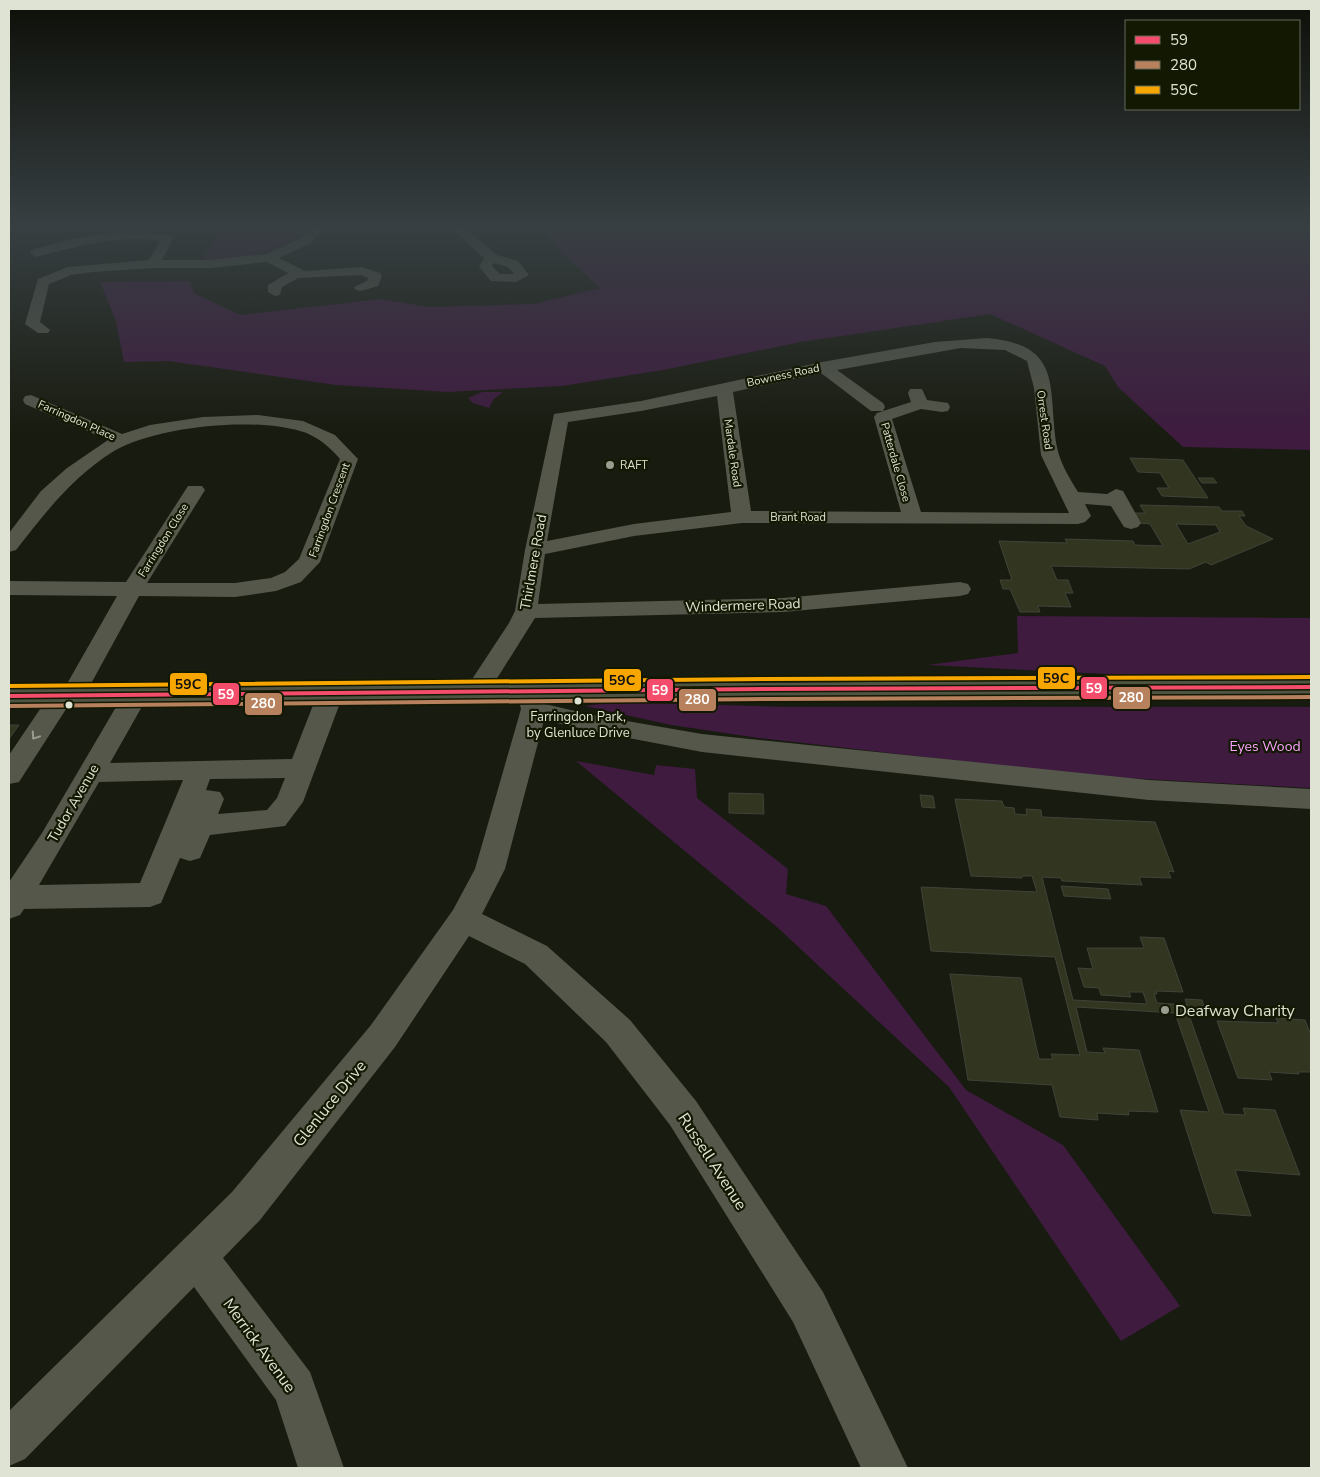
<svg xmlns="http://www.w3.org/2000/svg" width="1320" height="1477" viewBox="0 0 1320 1477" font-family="'Nunito Sans',sans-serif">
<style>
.green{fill:#3e1b3f}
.building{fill:#323621;stroke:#404338;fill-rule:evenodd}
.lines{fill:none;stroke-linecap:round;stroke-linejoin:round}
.minor{fill:#54574a;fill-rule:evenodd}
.highway{fill:#4f5442;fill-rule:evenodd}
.bus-1-casing{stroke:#131802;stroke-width:3}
.bus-2-casing{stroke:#131802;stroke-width:3}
.bus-3-casing{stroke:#131802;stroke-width:3}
.bus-1{fill:#f44d6c;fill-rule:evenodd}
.bus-2{fill:#b6815c;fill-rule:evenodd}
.bus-3{fill:#f7a600;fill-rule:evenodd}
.oneway{stroke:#9a9d8f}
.poi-dot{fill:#999d8f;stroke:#131802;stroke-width:2}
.bus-dot{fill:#dfe3d4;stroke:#131802;stroke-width:2}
.labels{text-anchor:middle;stroke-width:4.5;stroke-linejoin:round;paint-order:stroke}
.far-street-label{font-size:11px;fill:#dfe3d4;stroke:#131802}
.far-poi-label{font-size:11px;fill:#dfe3d4;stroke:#131802;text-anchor:start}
.bus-label{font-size:13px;fill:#dfe3d4;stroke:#131802}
.street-label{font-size:14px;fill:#dfe3d4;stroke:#131802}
.park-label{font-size:14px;fill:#fba3fd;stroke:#131802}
.near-poi-label{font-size:16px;fill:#dfe3d4;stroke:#131802;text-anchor:start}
.near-street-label{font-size:16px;fill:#dfe3d4;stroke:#131802}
.line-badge{stroke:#131802;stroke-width:2}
.badge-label{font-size:14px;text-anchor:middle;font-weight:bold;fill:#fff}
.pale-badge-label{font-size:14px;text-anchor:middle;font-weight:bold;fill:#111}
</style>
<rect width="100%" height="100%" fill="#181b0f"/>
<path class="green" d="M216,227H313C279,251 243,263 202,259C207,253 216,241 219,233Z
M540,227H1311V450L1183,447L1118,387L1105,366L990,314L801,342L663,370L562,386L448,392L336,385L168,361L124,362L116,321L100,282L190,281L194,293L240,315L380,299L428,307L534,304L600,288L563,254Z
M482,392H503L494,399L489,408L473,403L468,398Z
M1017,616L1311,618V684L927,665L1018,653Z
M612,702L789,707H1311V788L1090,776L759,738L671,725L585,706Z
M576,761L654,775L656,765L695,769L697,798L788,869L786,894L826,906L966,1090L1063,1145L1180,1306L1121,1341L949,1087L778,928Z"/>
<path class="building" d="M1130,458L1183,460L1208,498L1162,496L1157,488H1169L1160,473L1138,472Z
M1198,478H1213L1217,483H1202Z
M1140,505L1219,507L1222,511H1242L1245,516H1239L1246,526L1273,539L1211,565L1206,562L1189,569L1051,566L1057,580H1068L1073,593H1065L1071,607L1038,606L1040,612H1020L1010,589H1003L1000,580H1012L999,541L1067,543L1065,539L1133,541L1135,545L1163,546L1150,524L1140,523L1135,513H1145ZM1176,524L1216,525L1220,532L1188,544Z
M9,725H19L9,739Z
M729,793L763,794L764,814L729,813Z
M920,795L933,796L935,808L922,807Z
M955,799L1002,801L1004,807L1014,808L1015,814L1027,815L1026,809L1041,810L1042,817L1155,822L1174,872L1168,871L1171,878L1139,877L1142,885L1062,881L1061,878L1042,877L1073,1000L1147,1004L1143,992H1129L1131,997L1101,995L1099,988L1084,987L1078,968L1093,969L1087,948H1144L1140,937L1164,938L1183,992L1156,991L1157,994H1154L1157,1003L1187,1005L1185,999L1202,1000L1207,1016L1189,1015L1224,1114L1245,1115L1243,1108L1275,1110L1300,1175L1235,1170L1251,1216L1213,1213L1180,1110L1209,1112L1175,1013L1076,1007L1087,1052L1105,1053L1103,1048L1139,1050L1158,1112L1128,1111L1129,1115L1097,1113L1098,1120L1060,1117L1052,1085L968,1080L950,974L1021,978L1039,1059H1053L1051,1054L1080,1055L1055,957L931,951L921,887L1037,892L1032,876H1022V878L971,876Z
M1061,886L1108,889L1111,899L1064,896Z
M1276,1018L1305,1020L1311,1035V1072H1298L1299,1074L1269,1072L1272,1080L1238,1078L1217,1021L1278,1023Z"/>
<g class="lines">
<path class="minor" d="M313,227H327L309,244L279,258L305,271L362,267L380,273L382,276L378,286L361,291L356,290L354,287L367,281L368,278L361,275L298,278L282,287L280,295L275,296L268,292V285L288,273L267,262L210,268H153L93,272L71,275L49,284L40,322L50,330L48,333H38L25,324L38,279L68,267L149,260L160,241C118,234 76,247 36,257L30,253L32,250C75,237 126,225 171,236L173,239L162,260H210L266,254L301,238Z
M338,227H386C379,232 345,232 338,227Z
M450,227H464L497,255L518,261L529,275L516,282L491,281L479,267L484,258ZM494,263L508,267L514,274H500L492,266Z
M987,338C1065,345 1047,389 1057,447C1060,463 1070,479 1078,492L1107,494L1116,489L1123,491L1141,523L1138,527L1131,529L1124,527L1111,506L1085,504L1091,516L1085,522L1078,524L742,523L634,536L545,554L538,604L783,598L960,582L968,584L971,589L968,594L960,596L783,612L535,618L484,699L475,701L466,699L463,693L509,623L515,611L525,550L554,414L641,401L822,362L935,342ZM961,348L1005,350L1027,361L1034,388L1041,455L1069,513L921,512L892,419L921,409L942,412L948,411L950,407L948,403L927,400L922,389H910L908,393L911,402L877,413L874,417L901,512L751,511L733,392L821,373L871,411H883L885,407L883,403L837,370ZM717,396L731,512L634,524L547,541L568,422L641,411Z
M31,395L122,434L150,425L203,417L258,415L303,421L335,435L358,459L320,562L301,582L276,591L235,597L139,596L81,702L70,703L19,782L9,784V755L53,690L64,689L117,596L9,595V581L126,582L188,486H202L205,490L147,583H235L271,578L285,572L299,559L340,459C330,447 316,435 300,431C252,417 157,426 114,451C71,478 47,511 16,550L9,552V533L41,491L67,468L108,440L25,404L23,400L25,396Z
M529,685L538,687L545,704L592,715L702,734L1149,780L1311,789V809L1149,800L702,752L592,731L544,720L505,869L482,914L547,946L630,1020L696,1101L823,1292L908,1468H861L793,1322L670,1125L606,1042L525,964L469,936L395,1047L260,1220L223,1258L310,1372L344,1468H298L276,1400L194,1287L25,1459L9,1466V1411L232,1192L371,1025L453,910L475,869L521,709L517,693L520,687Z
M330,687L339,689L343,695L303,802L285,826L210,835L200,858L190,861L180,858L161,903L150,907L24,909L20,915L9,919V882L42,833L126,690L135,688L144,690L148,696L110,763L292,759L317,695L321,689ZM285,778L277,798L267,810L218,814L224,799L220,792L206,790L210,779ZM183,780L140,883L39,885L99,782Z"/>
<path class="highway" d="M1311,679V695L765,697L9,704V688Z"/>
<g class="bus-1-casing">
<path id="bus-1" d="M1311,685V689L765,691L9,698V694L765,687Z"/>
</g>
<g class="bus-2-casing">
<path id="bus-2" d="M1311,695V699L765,701L9,708V704L765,697Z"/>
</g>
<g class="bus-3-casing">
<path id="bus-3" d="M1311,675V679L765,681L9,688V684L765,677Z"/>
</g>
<use href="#bus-1" class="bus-1"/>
<use href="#bus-2" class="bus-2"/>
<use href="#bus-3" class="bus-3"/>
</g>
<defs><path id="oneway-chevron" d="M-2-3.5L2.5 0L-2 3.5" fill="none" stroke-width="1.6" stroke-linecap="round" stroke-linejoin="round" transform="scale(1.25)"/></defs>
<use class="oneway" href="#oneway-chevron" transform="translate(35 736) rotate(124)"/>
<linearGradient id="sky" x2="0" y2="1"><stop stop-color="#0d0f08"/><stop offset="0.52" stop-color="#373f42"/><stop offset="1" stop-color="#373f42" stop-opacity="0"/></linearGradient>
<rect width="1320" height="434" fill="url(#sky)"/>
<g class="poi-dot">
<circle cx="610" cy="465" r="5"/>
<circle cx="1165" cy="1010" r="5"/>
</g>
<g class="bus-dot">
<circle cx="578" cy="701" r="4.5"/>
<circle cx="69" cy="705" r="4.5"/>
</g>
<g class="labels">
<g class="far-street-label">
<text transform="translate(783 375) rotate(-12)" y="4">Bowness Road</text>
<text transform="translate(77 420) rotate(24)" y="4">Farringdon Place</text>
<text transform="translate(1045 420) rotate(82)" y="4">Orrest Road</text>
<text transform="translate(733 453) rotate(82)" y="4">Mardale Road</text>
<text transform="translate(896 462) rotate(74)" y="4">Patterdale Close</text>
<text transform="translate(329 510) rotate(-70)" y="4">Farringdon Crescent</text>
<text x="798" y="521">Brant Road</text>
<text transform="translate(163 540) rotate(-58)" y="4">Farringdon Close</text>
</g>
<g class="far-poi-label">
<text x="620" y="469">RAFT</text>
</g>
<g class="bus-label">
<text x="578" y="721">Farringdon Park,<tspan x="578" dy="16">by Glenluce Drive</tspan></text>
</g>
<g class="street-label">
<text transform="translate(533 562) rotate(-80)" y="5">Thirlmere Road</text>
<text transform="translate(743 605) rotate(-2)" y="5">Windermere Road</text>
<text transform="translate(73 803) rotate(-60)" y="5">Tudor Avenue</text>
</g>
<g class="park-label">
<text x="1265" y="751">Eyes Wood</text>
</g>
<g class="near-poi-label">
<text x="1175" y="1016">Deafway Charity</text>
</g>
<g class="near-street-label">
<text transform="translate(329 1103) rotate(-51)" y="6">Glenluce Drive</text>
<text transform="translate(713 1161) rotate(57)" y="6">Russell Avenue</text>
<text transform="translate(260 1345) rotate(54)" y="6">Merrick Avenue</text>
</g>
</g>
<g class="line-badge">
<rect x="1037" y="666" width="39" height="24" rx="5" fill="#f7a600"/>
<rect x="603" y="668" width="39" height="24" rx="5" fill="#f7a600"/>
<rect x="169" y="672" width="39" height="24" rx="5" fill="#f7a600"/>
<rect x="1080" y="676" width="28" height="24" rx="5" fill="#f44d6c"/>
<rect x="646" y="678" width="28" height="24" rx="5" fill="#f44d6c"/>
<rect x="212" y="682" width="28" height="24" rx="5" fill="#f44d6c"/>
<rect x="1112" y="686" width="39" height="24" rx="5" fill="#b6815c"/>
<rect x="678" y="688" width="39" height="24" rx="5" fill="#b6815c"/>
<rect x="244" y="692" width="39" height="24" rx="5" fill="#b6815c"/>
</g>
<g class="badge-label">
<text x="1094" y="693">59</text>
<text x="660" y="695">59</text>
<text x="226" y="699">59</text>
<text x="1131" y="702">280</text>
<text x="697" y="704">280</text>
<text x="263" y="708">280</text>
</g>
<g class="pale-badge-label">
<text x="1056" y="683">59C</text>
<text x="622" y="685">59C</text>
<text x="188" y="689">59C</text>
</g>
<rect width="1320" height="1477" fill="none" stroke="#dfe3d4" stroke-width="20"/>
<rect x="1125" y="20" width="175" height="90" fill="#131802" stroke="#656956"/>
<rect x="1135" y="36" width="25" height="8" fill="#f44d6c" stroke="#656956"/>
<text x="1170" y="45" font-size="15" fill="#dfe3d4">59</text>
<rect x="1135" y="61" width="25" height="8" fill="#b6815c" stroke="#656956"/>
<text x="1170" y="70" font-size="15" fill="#dfe3d4">280</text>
<rect x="1135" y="86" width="25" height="8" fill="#f7a600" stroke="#656956"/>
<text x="1170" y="95" font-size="15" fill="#dfe3d4">59C</text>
</svg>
